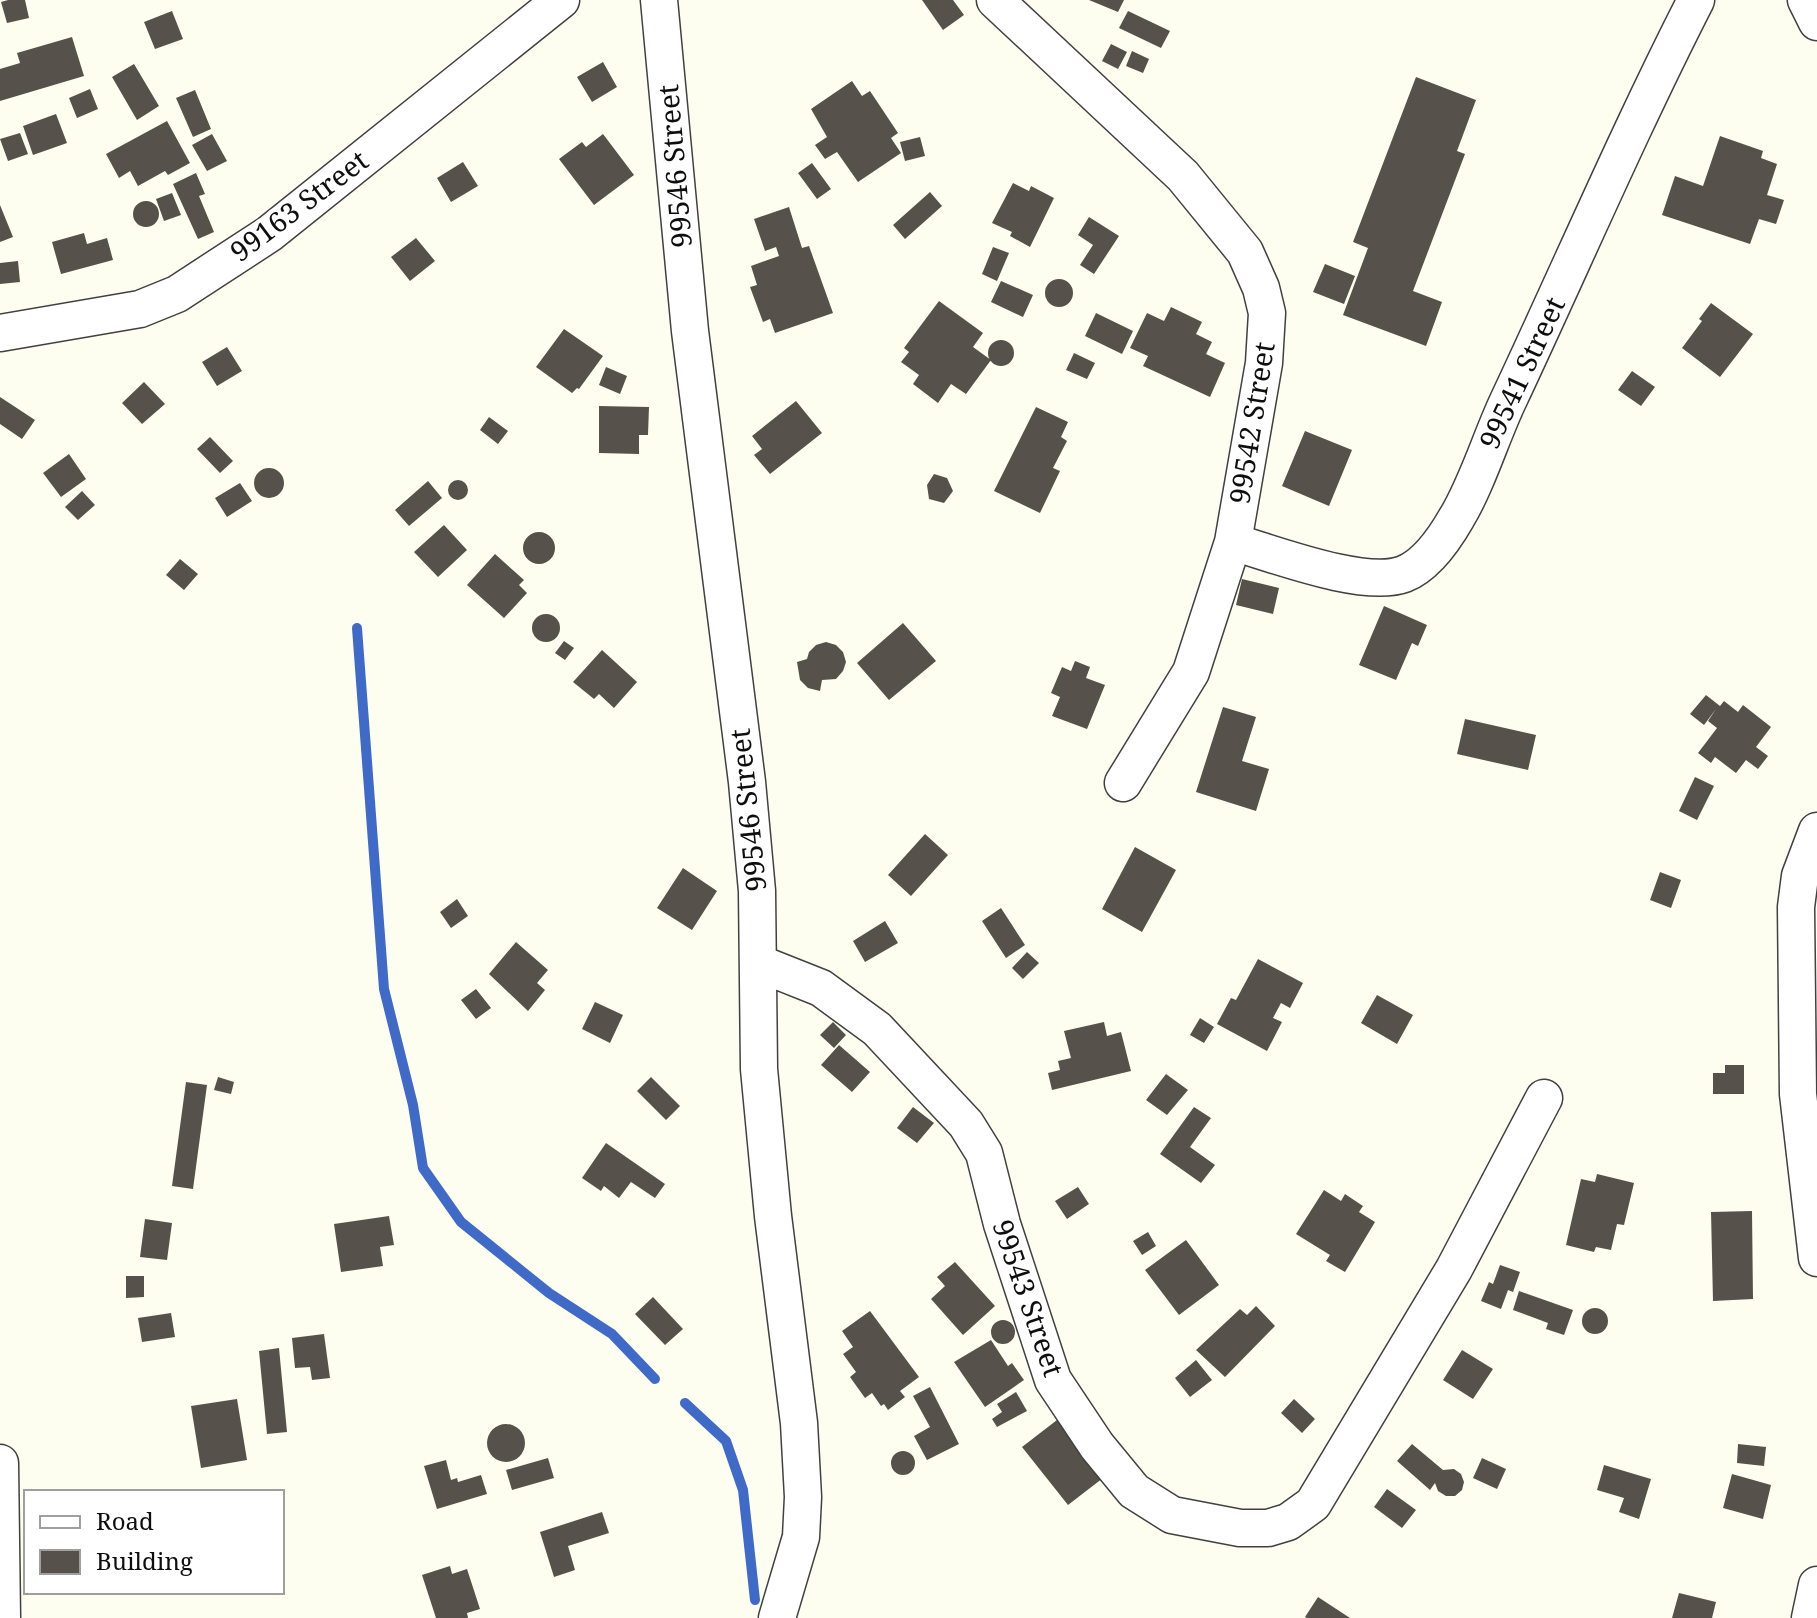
<svg xmlns="http://www.w3.org/2000/svg" width="1817" height="1618" viewBox="0 0 1817 1618" font-family="'Noto Serif',serif">
<style>
.lines{fill:none;stroke-linecap:round;stroke-linejoin:round}
.stream{stroke:#406ac7;stroke-width:10}
.building{fill:#56524b}
.minor-casing{stroke:#414141;stroke-width:39}
.minor{stroke:#fff;stroke-width:36}
.labels{text-anchor:middle;stroke-width:8;stroke-linejoin:round;paint-order:stroke}
.street-label{font-size:28px;fill:#0e0e0e;stroke:#fff}
</style>
<rect width="100%" height="100%" fill="#fdfeef"/>
<g class="lines">
<path class="stream" d="M357,628L384,989L413,1105L423,1168L461,1222L549,1293L612,1334L655,1379
M685,1403L726,1441L743,1490L755,1600"/>
</g>
<path class="building" d="M8,0H25L29,18L7,23L1,2Z
M922,0H953L964,15L943,30Z
M1089,0H1124L1118,12Z
M172,11L183,39L155,49L144,22Z
M1128,11L1170,31L1161,48L1119,28Z
M72,37L84,76L0,101V69L20,63L17,53Z
M1111,44L1127,52L1118,69L1102,61Z
M1132,51L1149,59L1143,73L1126,66Z
M603,62L617,87L592,102L577,77Z
M134,64L159,106L137,120L112,77Z
M1416,77L1476,100L1457,151L1465,154L1413,291L1442,302L1426,346L1343,315L1368,248L1353,242Z
M852,81L862,96L870,91L898,133L891,138L901,153L858,182L837,152L825,159L815,145L827,137L811,109Z
M90,89L98,109L77,118L69,98Z
M195,90L211,129L193,137L176,98Z
M56,114L67,143L33,155L23,126Z
M167,121L190,163L168,175L165,171L138,186L130,171L119,178L106,154Z
M20,133L28,154L8,161L0,139Z
M212,134L227,161L207,171L192,145Z
M603,134L634,175L594,205L559,159L582,142L586,147Z
M1720,136L1763,151L1761,158L1777,164L1767,195L1784,200L1776,224L1759,219L1750,244L1662,215L1675,176L1703,186Z
M920,137L925,156L905,161L900,142Z
M463,162L478,186L451,202L437,178Z
M812,163L831,189L817,199L798,173Z
M196,173L205,194L199,196L214,232L198,239L173,184Z
M1013,183L1029,191L1031,186L1054,198L1030,247L1010,236L1012,232L992,223Z
M930,192L942,206L905,239L893,225Z
M172,193L181,215L164,221L156,199Z
M133 214a13 13 0 1 1 26 0a13 13 0 1 1-26 0Z
M0,205L13,237L0,242Z
M789,207L802,248L809,246L833,313L775,333L770,319L763,322L750,287L757,285L751,266L779,256L776,247L765,251L754,219Z
M1089,217L1119,236L1094,274L1080,265L1093,245L1078,235Z
M84,233L87,244L107,238L113,260L61,274L52,242Z
M416,238L435,261L410,281L391,257Z
M993,247L1009,253L997,281L982,274Z
M18,261L20,282L0,284V263Z
M1325,264L1355,276L1344,304L1313,292Z
M1045 293a14 14 0 1 1 28 0a14 14 0 1 1-28 0Z
M1001,281L1033,295L1023,317L991,302Z
M939,301L983,333L973,347L991,360L966,394L951,384L938,403L913,384L919,375L901,362L909,352L904,348Z
M1711,303L1753,334L1720,377L1682,348L1702,321L1699,319Z
M1171,307L1202,322L1196,334L1212,342L1206,354L1225,363L1210,397L1143,366L1148,356L1130,348L1147,313L1164,321Z
M1096,313L1133,331L1122,354L1085,336Z
M564,329L603,356L579,389L577,388L572,393L536,367Z
M988 353a13 13 0 1 1 26 0a13 13 0 1 1-26 0Z
M227,347L242,371L217,386L202,362Z
M1074,353L1095,363L1087,379L1066,370Z
M606,367L627,376L620,394L599,385Z
M1632,371L1655,387L1641,406L1618,390Z
M144,382L165,404L142,424L122,403Z
M0,397L35,420L22,439L0,424Z
M796,401L822,433L770,474L754,455L762,449L752,436Z
M599,406L649,407L648,435H639V454L599,453Z
M1036,407L1068,422L1061,437L1067,441L1053,468L1060,471L1040,513L994,491Z
M489,417L508,431L498,444L480,430Z
M1305,431L1352,450L1329,506L1282,486Z
M210,437L233,461L220,473L197,449Z
M69,454L86,479L61,497L43,473Z
M254 483a15 15 0 1 1 30 0a15 15 0 1 1-30 0Z
M934,474L947,478L953,491L944,503L929,499L927,485Z
M448 490a10 10 0 1 1 20 0a10 10 0 1 1-20 0Z
M428,481L442,498L409,526L395,510Z
M240,483L252,501L227,517L215,498Z
M82,491L95,505L78,520L65,507Z
M444,525L467,550L438,577L414,552Z
M523 548a16 16 0 1 1 32 0a16 16 0 1 1-32 0Z
M495,554L524,580L519,585L527,593L504,618L467,585Z
M180,559L198,574L184,590L166,575Z
M1242,579L1279,588L1273,614L1236,605Z
M1384,606L1427,625L1418,646L1412,643L1396,680L1359,665Z
M532 628a14 14 0 1 1 28 0a14 14 0 1 1-28 0Z
M903,623L936,661L889,700L857,663Z
M564,641L574,648L565,660L555,653Z
M826,642L836,645L843,652L846,662L843,671L836,679L822,680L820,691L808,688L800,680L797,662L807,659L809,652L816,645Z
M602,650L637,682L614,708L599,694L594,699L573,682Z
M1075,661L1090,667L1086,678L1105,685L1087,729L1052,716L1060,697L1051,693L1062,667L1071,671Z
M1706,695L1720,706L1724,701L1738,712L1743,705L1771,727L1756,747L1768,756L1758,769L1746,760L1736,773L1715,757L1711,763L1698,753L1717,728L1708,721L1716,709L1704,725L1690,714Z
M1223,707L1256,717L1242,761L1269,769L1256,811L1196,792Z
M1465,719L1536,735L1528,770L1457,754Z
M1695,777L1714,786L1697,820L1679,811Z
M925,834L948,855L911,896L888,875Z
M1135,847L1176,870L1142,932L1102,909Z
M683,868L717,891L692,930L657,908Z
M1660,872L1681,880L1671,908L1650,900Z
M457,899L468,916L451,928L440,912Z
M1001,908L1025,945L1006,958L982,921Z
M885,921L898,943L865,962L853,941Z
M516,942L548,970L537,983L545,990L528,1011L489,974Z
M1027,952L1039,963L1023,979L1012,968Z
M1258,959L1303,983L1290,1008L1281,1003L1273,1018L1282,1022L1267,1051L1217,1024L1231,998L1236,1000Z
M476,989L491,1008L476,1019L461,1000Z
M1377,995L1413,1015L1397,1044L1361,1023Z
M595,1002L623,1015L610,1043L582,1029Z
M1200,1018L1214,1027L1204,1043L1190,1035Z
M833,1022L846,1035L834,1048L820,1035Z
M1104,1022L1107,1036L1121,1032L1131,1071L1052,1090L1048,1073L1060,1070L1058,1061L1071,1058L1064,1031Z
M839,1045L870,1072L852,1092L821,1065Z
M1725,1065H1744V1094H1713V1073H1725Z
M1166,1074L1188,1090L1167,1115L1146,1100Z
M218,1077L234,1082L231,1094L214,1090Z
M651,1077L680,1106L666,1120L637,1091Z
M186,1082L207,1085L193,1189L172,1186Z
M913,1107L934,1123L917,1143L897,1128Z
M1194,1107L1211,1118L1190,1147L1215,1165L1201,1183L1160,1154Z
M606,1143L665,1184L655,1198L631,1182L619,1198L604,1186L601,1191L582,1178Z
M1597,1174L1634,1183L1624,1225L1617,1224L1611,1250L1596,1247L1594,1252L1566,1245L1581,1179L1595,1182Z
M1078,1187L1089,1204L1067,1219L1055,1201Z
M1324,1190L1341,1201L1345,1194L1363,1206L1359,1212L1375,1222L1345,1272L1326,1261L1330,1255L1296,1234Z
M1752,1211L1753,1299L1713,1301L1711,1212Z
M389,1216L394,1245L380,1247L383,1266L341,1272L334,1224Z
M145,1219L172,1223L167,1260L140,1257Z
M1148,1232L1156,1246L1142,1255L1133,1241Z
M1186,1240L1219,1285L1179,1315L1145,1270Z
M955,1262L995,1306L963,1335L931,1299L945,1286L937,1277Z
M1500,1265L1520,1272L1513,1292L1508,1290L1501,1309L1481,1301L1489,1282L1493,1284Z
M126,1276H144V1297L126,1298Z
M1519,1291L1573,1310L1564,1335L1546,1329L1548,1323L1513,1310Z
M653,1297L683,1329L665,1345L635,1314Z
M1256,1306L1275,1326L1225,1377L1196,1350L1240,1309L1247,1315Z
M1582 1321a13 13 0 1 1 26 0a13 13 0 1 1-26 0Z
M870,1311L919,1377L900,1391L905,1397L888,1410L884,1404L881,1406L872,1393L865,1398L850,1377L856,1372L843,1354L853,1347L842,1331Z
M171,1313L175,1337L142,1342L138,1318Z
M991 1332a12 12 0 1 1 24 0a12 12 0 1 1-24 0Z
M324,1334L330,1378L312,1380L310,1367L295,1368L292,1338Z
M991,1340L1008,1366L1012,1363L1024,1380L985,1407L954,1362Z
M279,1348L287,1432L267,1434L259,1351Z
M1462,1350L1493,1369L1473,1399L1443,1380Z
M1196,1360L1212,1380L1190,1397L1175,1378Z
M930,1387L959,1444L927,1460L914,1436L930,1427L913,1396Z
M1016,1392L1027,1411L997,1427L992,1419L1002,1412L997,1404Z
M237,1399L247,1460L201,1468L191,1406Z
M1294,1399L1315,1419L1302,1433L1281,1413Z
M1057,1420L1103,1478L1068,1505L1022,1447Z
M487 1443a19 19 0 1 1 38 0a19 19 0 1 1-38 0Z
M1412,1444L1443,1470L1454,1469L1461,1474L1464,1482L1462,1490L1455,1496H1446L1438,1491L1435,1483L1430,1490L1397,1461Z
M1738,1444L1766,1447L1764,1466L1737,1463Z
M891 1463a12 12 0 1 1 24 0a12 12 0 1 1-24 0Z
M548,1458L554,1478L512,1490L506,1470Z
M1482,1458L1506,1469L1497,1489L1473,1478Z
M446,1460L451,1480L457,1478L458,1482L481,1475L487,1494L437,1509L424,1466Z
M1604,1465L1651,1479L1639,1519L1619,1512L1624,1498L1597,1490Z
M1732,1474L1771,1485L1763,1519L1723,1508Z
M1387,1489L1416,1510L1402,1528L1374,1507Z
M602,1512L609,1533L568,1546L575,1570L554,1577L540,1532Z
M450,1566L452,1574L467,1569L480,1609L467,1613L468,1618H436L422,1575Z
M1679,1593L1716,1602L1712,1618H1672Z
M1318,1597L1350,1618H1307L1305,1617Z"/>
<g class="lines">
<g class="minor-casing">
<path id="minor" d="M659,0L690,331L747,782L757,891L759,1069L773,1216L799,1423L803,1497L801,1537L777,1618
M995,0L1183,176L1245,252L1261,288L1267,313L1264,363L1233,542L1191,672L1123,783
M1806,0L1817,22
M0,333L140,309L177,294L269,234L561,0
M1233,542C1274,554 1365,589 1404,574C1427,565 1445,538 1457,517C1477,484 1491,437 1508,401C1571,267 1629,131 1696,0
M1817,831L1800,876L1796,907L1798,1094L1817,1258
M758,963L821,988L877,1029L966,1124L984,1153L1002,1224L1053,1380L1097,1446L1134,1491L1172,1515L1240,1528H1268L1288,1522L1313,1504L1454,1269L1544,1098
M0,1463L2,1618
M1810,1618L1817,1585"/>
</g>
<use href="#minor" class="minor"/>
</g>
<g class="labels">
<g class="street-label">
<text transform="translate(675 166) rotate(-95)" y="10">99546 Street</text>
<text transform="translate(299 206) rotate(-37)" y="10">99163 Street</text>
<text transform="translate(1522 373) rotate(-65)" y="10">99541 Street</text>
<text transform="translate(1252 423) rotate(-81)" y="10">99542 Street</text>
<text transform="translate(748 810) rotate(-96)" y="10">99546 Street</text>
<text transform="translate(1028 1298) rotate(71)" y="10">99543 Street</text>
</g>
</g>
<rect x="24" y="1490" width="260" height="104" fill="#ffffff" stroke="#9f9f9f" stroke-width="2"/>
<rect x="40" y="1516" width="40" height="12" fill="#ffffff" stroke="#9f9f9f" stroke-width="2"/>
<text x="96" y="1530" font-size="24" fill="#0e0e0e">Road</text>
<rect x="40" y="1550" width="40" height="24" fill="#56524b" stroke="#9f9f9f" stroke-width="2"/>
<text x="96" y="1570" font-size="24" fill="#0e0e0e">Building</text>
</svg>
